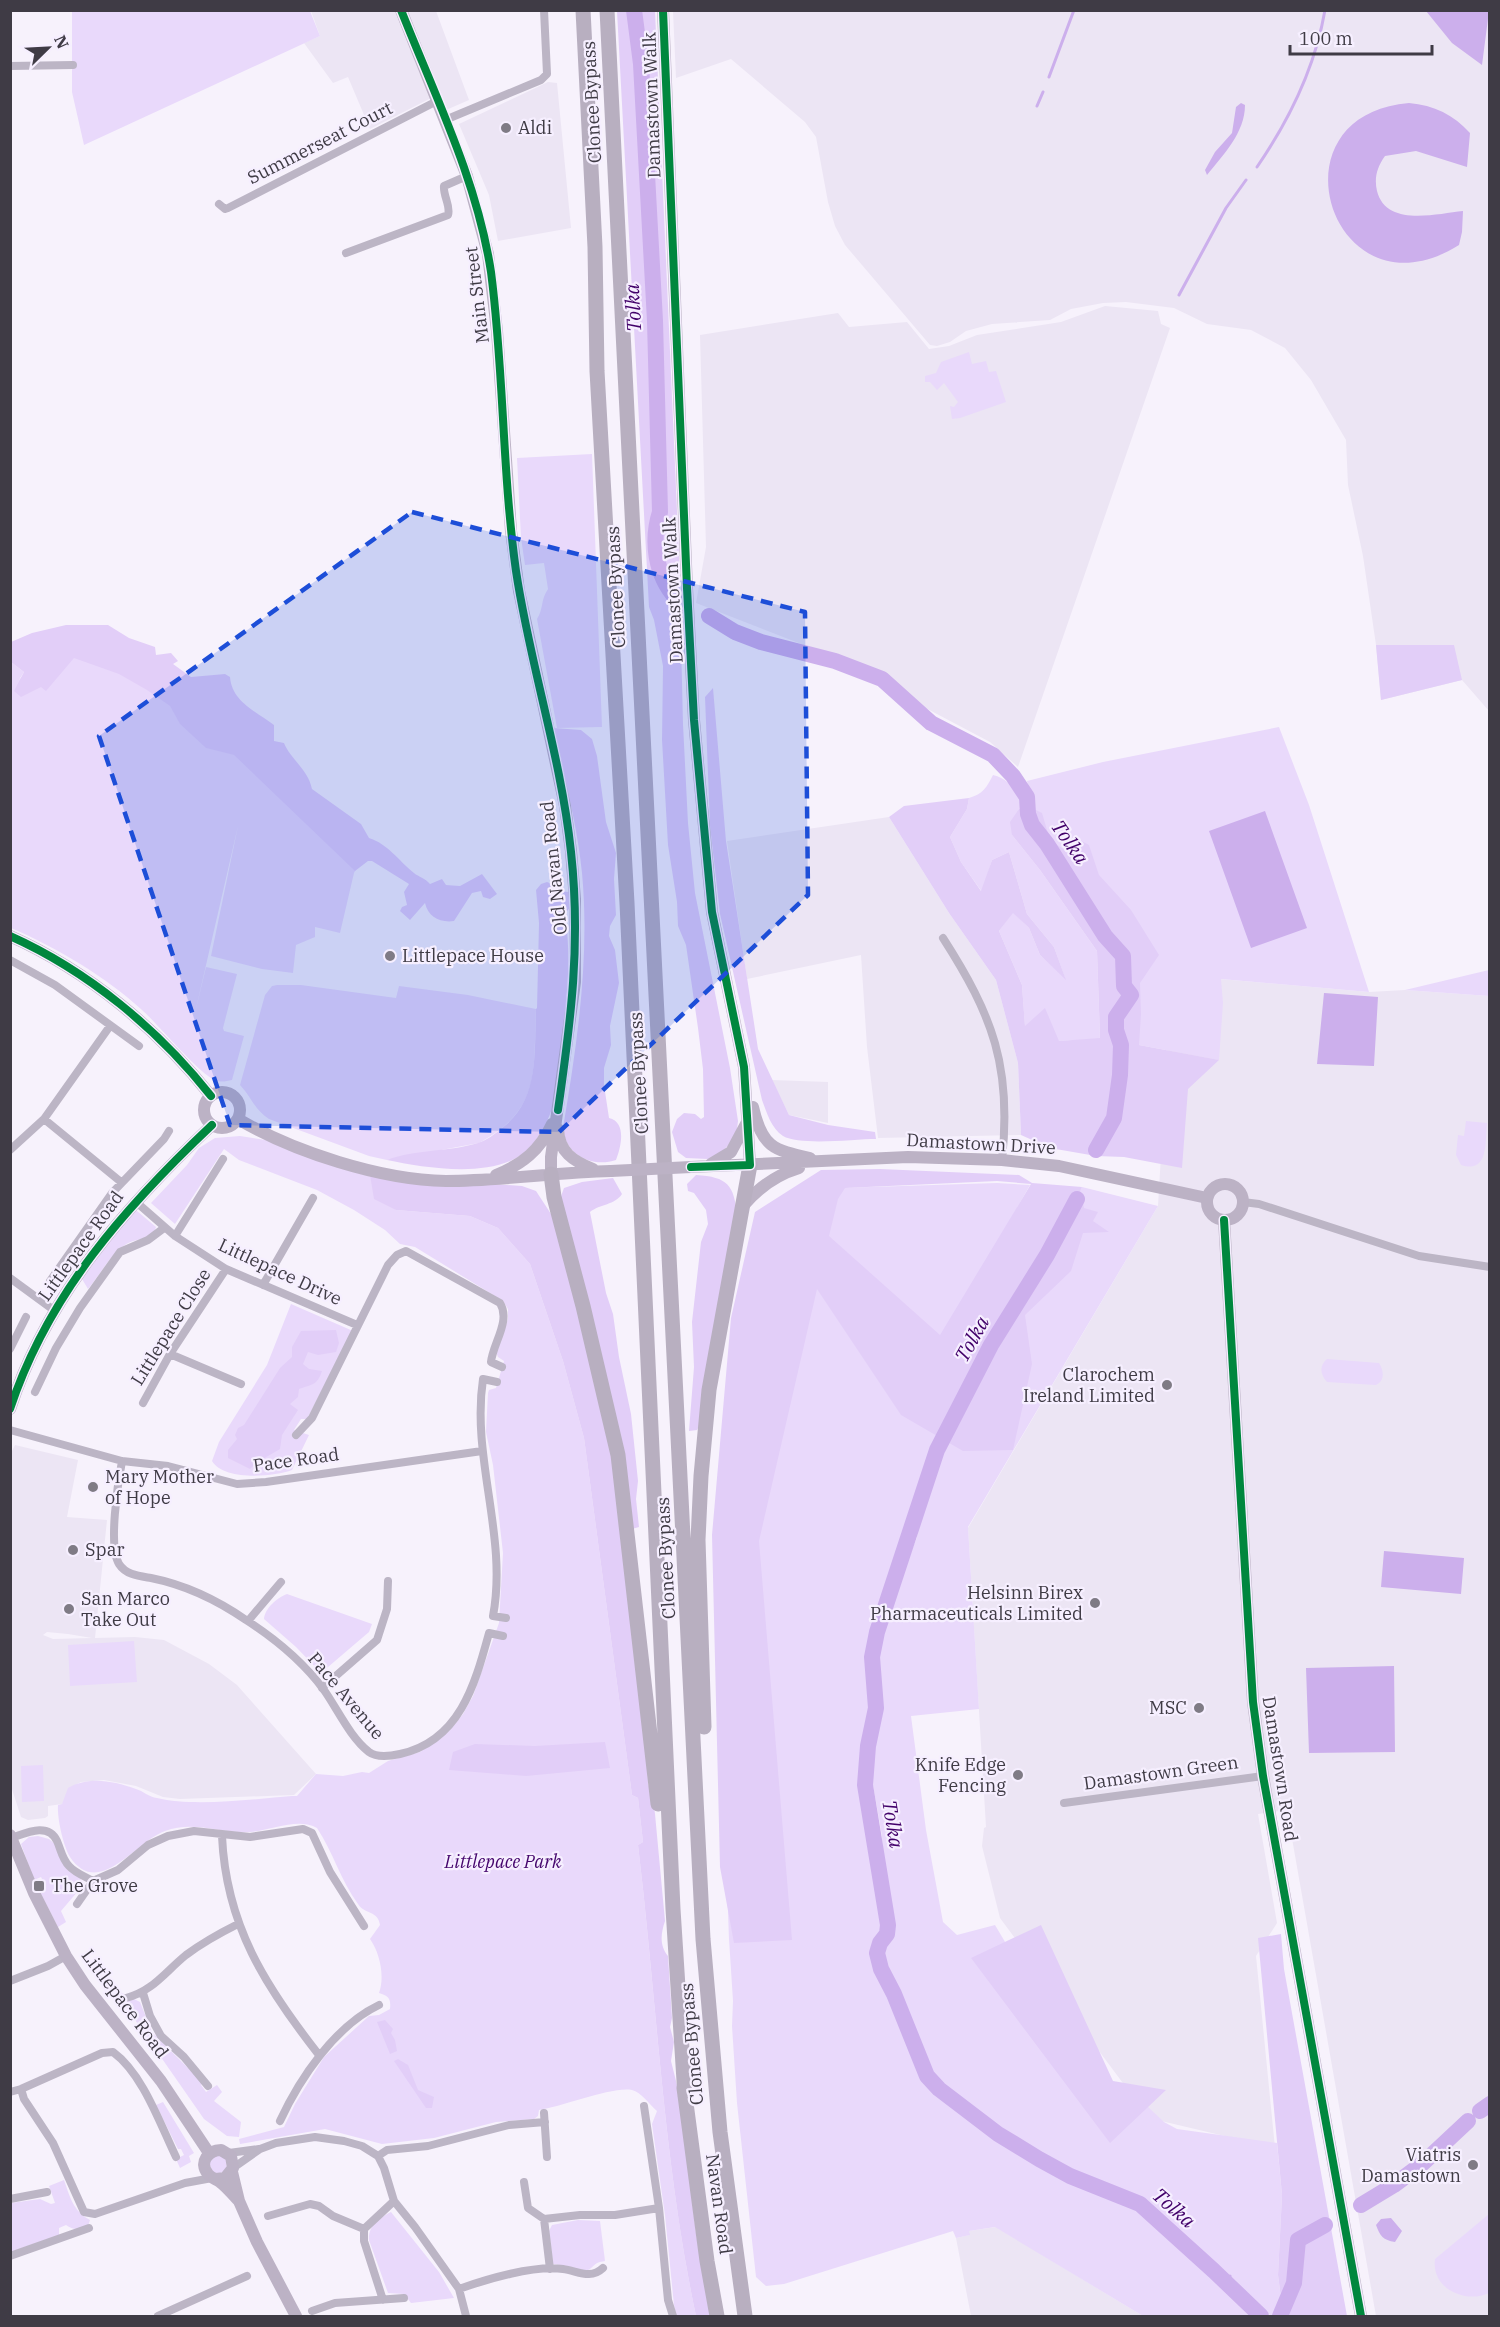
<svg xmlns="http://www.w3.org/2000/svg" width="1500" height="2327" viewBox="0 0 1500 2327" font-family="'IBM Plex Serif',serif">
<style>
.built{fill:#ece5f4;fill-rule:evenodd}
.green{fill:#e9d9fb}
.forest{fill:#e2cef8;fill-rule:evenodd}
.water{fill:#ccafec}
.lines{fill:none;stroke-linecap:round;stroke-linejoin:round}
.stream{stroke:#ccafec;stroke-width:3}
.river{stroke:#ccafec;stroke-width:16}
.street{stroke:#bcb5c5;stroke-width:8}
.secondary{stroke:#bcb2c5;stroke-width:12}
.highway{stroke:#b8afc0;stroke-width:15}
.secondary-bridge{stroke:#bcb2c5;stroke-width:12}
.cycleway-casing{stroke:#f6efff;stroke-width:11}
.cycleway{stroke:#00873e;stroke-width:8}
.marked{fill:#1d4ed8;fill-opacity:0.2;stroke:#1d4ed8;stroke-width:4.5;stroke-dasharray:12 8;stroke-linejoin:round}
.poi-dot{fill:#7f7b85;stroke:#f6efff;stroke-width:2}
.labels{text-anchor:middle;stroke-width:4.5;stroke-linejoin:round;paint-order:stroke}
.street-label{font-size:18px;fill:#3f3b45;stroke:#f6efff}
.poi-label{font-size:18px;fill:#3f3b45;stroke:#f6efff;text-anchor:start}
.park-label{font-size:18px;font-style:italic;fill:#45066d;stroke:#f6efff}
.water-label{font-size:20px;font-style:italic;fill:#42016a;stroke:#f6efff}
</style>
<rect width="100%" height="100%" fill="#f7f2fc"/>
<path class="built" d="M311,11H436L469,100L446,110L439,94L370,129L348,77L333,83L304,43L320,36Z
M673,11H1489V711L1462,680L1381,700L1376,645L1363,556L1348,485L1346,440L1311,380L1285,348L1251,330L1207,324L1174,308L1126,302L1103,303L1071,309L1050,320L992,324L966,331L950,342L937,346L930,345L845,245L835,226L828,202L816,137L805,122L731,59L676,78Z
M548,82L557,83L571,228L498,241L489,195L459,124Z
M1105,306L1158,311L1161,324L1170,328L1018,767L990,742L918,704L886,677L696,603L706,547L700,335L838,313L849,327L907,322L929,349L949,346L977,335L1061,322Z
M889,817L949,913L996,980L1018,1063L1021,1135L878,1138L867,1047L861,955L747,979L727,841Z
M1220,979L1369,992L1405,990L1489,996V2316H1376L1287,1810L1258,1814L1277,1923L1256,1956L1275,2148L1157,2120L1137,2102L1000,1918L982,1846L984,1828L986,1827L968,1528L1158,1206L1170,1003Z
M772,1080L828,1082V1123L789,1115Z
M15,1445L78,1460L67,1517L107,1520L95,1638L135,1637L164,1640L209,1664L237,1685L316,1774L294,1795L180,1799L163,1797L136,1786L104,1780L81,1782L75,1785L62,1804L48,1806V1816L45,1818L28,1820L21,1817L10,1783V1455ZM47,1632L68,1634L92,1638L53,1639L43,1635Z
M996,2227L1143,2316H971L956,2238L969,2235V2231Z"/>
<path class="green" d="M72,11H310L320,36L84,145L72,92Z
M969,352L972,364L986,361L989,372L996,371L1006,402L960,418L952,419L950,406L954,407L958,402L944,383L937,390L930,382H925V376L936,373L941,362Z
M592,454L602,727L557,728L537,619C544,608 540,601 548,589L544,563L525,565L521,538L517,458Z
M53,645L156,684L364,853L354,873L340,933L315,927V937L296,945L293,973L262,969L211,956L238,826L195,1013L206,967L237,974L223,1028L224,1031L244,1036L232,1080C226,1081 221,1083 215,1080C198,1073 159,1025 142,1010C105,976 57,948 11,928V662L24,672L19,680Z
M1279,727L1309,805L1369,992L1221,979L1223,1003L1219,1060L1139,1045L1131,984L1036,822L1027,781L1103,762Z
M993,775C1010,779 1018,793 1024,808L1019,809L1012,835L1040,870L1097,951L1100,1039L1059,1041L1025,1027L1022,985L999,931L1013,912L1029,928L1040,955L1065,978L1054,947L1027,914L1009,852L992,860L982,892L961,862L950,837L967,809L969,798C983,794 987,787 993,775Z
M1489,970V996L1405,990Z
M277,985H301L396,998L399,986L468,995L536,1009C533,1071 542,1109 479,1143L387,1160L369,1156L269,1119C254,1109 252,1098 240,1085L265,995L272,986Z
M1466,1121L1487,1123C1485,1142 1489,1174 1461,1165L1456,1155L1458,1135L1464,1136Z
M240,1136L266,1140L322,1162L370,1175L396,1210L470,1216L498,1228L530,1264L563,1361L584,1438L632,1795L638,1798L643,1842L638,1845C657,2003 663,2161 696,2316H676L674,2305L665,2215L652,2124L657,2111C650,2105 641,2092 632,2090C613,2086 561,2107 539,2110L538,2116L534,2119L496,2122L434,2138L382,2144L325,2129L240,2144L239,2139L284,2127L295,2104L324,2057L369,2016L379,2015L390,2009C391,1999 389,1996 379,1993C385,1977 380,1953 370,1939L380,1925C378,1910 365,1915 358,1904C341,1881 333,1852 317,1828C299,1817 271,1830 250,1832C221,1834 194,1820 165,1831C136,1841 99,1900 70,1857C63,1845 57,1818 58,1805L62,1804L68,1788C89,1776 113,1781 136,1789C143,1791 149,1797 157,1798C194,1807 254,1799 292,1796H297L316,1774L343,1776L362,1772L369,1773L388,1761L420,1752L449,1731L463,1714L473,1696L499,1623L503,1553L493,1465L486,1432L488,1393L489,1390L496,1388L504,1361L498,1357L496,1352L508,1319V1309L503,1301L415,1247L400,1244L385,1230L354,1210L317,1190L239,1160L224,1149L175,1224L151,1203L187,1165L199,1148L215,1138Z
M997,1183L1030,1185L929,1364L940,1424L872,1636L869,1654L874,1703L860,1774L884,1916V1932L877,1944L875,1959L898,2008L920,2075L935,2090L977,2124L1088,2189L1140,2207L1258,2316H1143L995,2227L969,2231L970,2235L956,2238L953,2231L784,2284L766,2286L756,2277L737,2103L732,2026L733,2001L729,1939L722,1747L807,1189Z
M1082,1187L1158,1206L968,1527L979,1709L911,1716L926,1830L943,1922L957,1935L995,1925L1071,2053L1147,2106L1164,2122L1177,2129L1277,2143L1282,2195L1278,2275L1282,2306L1281,2316H1271L1173,2224L1139,2196L1086,2179L1002,2130L939,2084L928,2071L904,1999L885,1971L882,1961L883,1951L891,1940L892,1913L883,1867L882,1836L873,1785V1754L882,1710L876,1665L880,1632L917,1537L919,1513L952,1434Z
M137,1211L156,1227C153,1240 135,1238 125,1245C110,1255 100,1275 88,1289L82,1279L131,1212Z
M291,1304L353,1331L307,1419H301L294,1430L309,1435L292,1470C273,1477 224,1481 212,1461L219,1442L267,1365Z
M1327,1359L1379,1363C1384,1371 1385,1381 1376,1385L1327,1382C1320,1374 1319,1366 1327,1359Z
M287,1594L372,1624L369,1632L321,1673L296,1647L264,1619C265,1608 277,1598 287,1594Z
M134,1641L137,1682L70,1686L68,1645Z
M43,1765L44,1801L22,1802L21,1766Z
M38,1836L49,1839L55,1844L84,1884L61,1911L66,1922L58,1927L39,1891L46,1887L41,1877L34,1880L21,1844L29,1837Z
M120,1992L140,2002L152,2032L203,2083L201,2085L206,2092L217,2085L222,2092L214,2101L241,2122L239,2137L227,2136L204,2119L117,1994Z
M163,2102L194,2153L189,2156L191,2162L180,2168L176,2159L184,2155L181,2149H178L156,2105Z
M218,2154L226,2158L227,2170L218,2174L212,2172L209,2162Z
M64,2180C70,2197 73,2211 90,2220L88,2226C80,2229 74,2231 66,2225L59,2228V2235L11,2252V2203L40,2199L51,2204L55,2203L49,2186Z
M391,2212L439,2272L454,2298L411,2303L404,2294L388,2293L369,2240C368,2226 379,2218 391,2212Z
M1489,2214V2293C1466,2304 1431,2289 1435,2259Z
M578,2220L600,2221L605,2261C592,2263 595,2267 588,2270C582,2272 562,2264 553,2264L549,2231L552,2225Z"/>
<path class="forest" d="M617,11H655L679,556L683,724L688,823L695,893L730,1068L738,1121L736,1137L721,1153L708,1159L686,1158L678,1152L672,1132L677,1119L684,1113L695,1114L701,1119L704,1117L703,1069L698,1028L686,945L678,926L677,902L668,845L662,740L663,666L654,620L649,607Z
M66,625H108L129,638L155,647L156,655L171,653L178,661L173,664L191,677L225,674L230,677C232,702 256,711 274,725V741L284,743C291,760 308,769 312,789L361,824L369,838C388,844 398,860 414,873C419,877 425,878 430,884L442,879L446,885L460,886L482,874L497,894L490,899L483,897L481,891L472,893L454,921C440,923 428,917 425,903L410,920L400,911L402,907L407,905L404,892L409,884L372,861H368L355,871L234,755L206,748L180,724L170,706L147,690L119,674L74,658L46,691L41,687L21,697L14,691L24,672L11,662V642L32,633Z
M1376,645H1454L1462,680L1381,700Z
M713,688L726,841L758,1049L789,1115L828,1125L875,1132L876,1139C855,1139 800,1146 783,1136C771,1128 767,1113 762,1100L720,914L710,826L705,697Z
M554,728L581,730L592,739L597,756L606,822L616,853L614,879L616,915L610,926L609,936L615,950L619,983L610,1026L611,1045L604,1068V1085L609,1118C627,1122 621,1147 616,1160C592,1168 565,1155 563,1128C577,1044 590,959 582,873C577,824 564,776 554,728Z
M969,798L967,809L950,837L961,862L981,891L992,860L1009,852L1027,914L1054,947L1066,980L1040,955L1029,928L1013,913L999,931L1022,985L1025,1026L1045,1008L1059,1041L1100,1038L1097,951L1040,870L1012,835L1010,822L1019,809H1034L1042,813L1050,840L1066,851L1076,838L1089,845L1099,875L1131,910L1159,955L1140,983L1141,1014L1139,1045L1219,1060L1188,1089L1182,1168L1124,1157L1096,1156L1050,1148L1021,1135L1018,1063L996,980L949,913L889,817L904,806Z
M547,882L555,885L558,891L569,892L571,906L565,914C572,960 567,1004 560,1050C558,1069 558,1092 552,1109C546,1125 538,1141 525,1152C493,1179 425,1168 387,1160C416,1149 449,1152 478,1143C487,1140 495,1134 502,1128C540,1100 534,1051 536,1009L537,1008L539,923L536,890L541,884Z
M880,1169L1019,1175L1032,1183L1082,1187L1078,1196L1082,1198L1084,1208L1098,1212L1093,1221L1109,1232L1083,1233L1071,1271L1025,1315L1032,1364L1013,1450L963,1451L901,1415L817,1289L759,1541L792,1940L734,1943L720,1867L712,1535L731,1318L755,1212L821,1170ZM997,1181L1031,1184L940,1335L829,1236L838,1199L845,1188Z
M370,1175L522,1186L536,1191L553,1217L574,1289L613,1461L647,1751L648,1784L652,1793L655,1814L665,1921C661,1933 659,1945 668,1956L672,2018L670,2027L674,2042L671,2061L679,2093L696,2233L710,2316H696C663,2161 657,2002 638,1845L643,1842L638,1798L632,1795L584,1438L563,1361L530,1264L498,1228L470,1216L396,1210L374,1199Z
M696,1175C728,1177 734,1185 737,1215L702,1421L697,1430L689,1431L694,1367L692,1322L701,1242L708,1224L706,1210L694,1193L688,1191L687,1184Z
M613,1178L622,1194C615,1205 600,1204 590,1212L606,1293L613,1314L619,1357L631,1414L638,1481L636,1499L639,1527L632,1529L560,1199L564,1188L582,1182Z
M336,1330L339,1343L336,1352L318,1355L308,1352L303,1364L309,1369L322,1371C317,1386 312,1384 299,1389L298,1397L290,1404L298,1410L282,1435L280,1449L256,1463L250,1469L228,1458V1450L237,1439L235,1435L238,1428L244,1425L280,1368L292,1357V1347L301,1331Z
M605,1742L610,1768L526,1776L449,1770L453,1752L475,1744L535,1746Z
M1041,1925L1113,2081L1166,2090L1110,2143L971,1958Z
M1281,1934L1284,1969L1347,2316H1281L1282,2306L1278,2275L1282,2195L1258,1938Z
M385,2020L393,2029L391,2033L395,2040L397,2051L390,2054L377,2022Z
M398,2059L408,2065L418,2090L434,2097L432,2108H426L394,2061Z"/>
<path class="water" d="M1426,11H1489L1482,65L1452,43Z
M1241,103L1245,105C1245,133 1223,155 1207,175L1205,170L1215,152L1232,133L1236,107Z
M1409,103C1434,105 1454,115 1470,133L1467,167L1416,151L1385,156C1377,167 1374,178 1377,191C1386,227 1435,214 1463,211L1462,232L1459,245C1333,324 1265,115 1409,103Z
M1265,811L1307,928L1251,948L1209,831Z
M1324,993L1378,997L1374,1066L1317,1064Z
M1384,1551L1464,1558L1461,1594L1381,1587Z
M1394,1666L1395,1752L1309,1753L1306,1668Z
M1391,2218L1402,2231L1395,2242C1383,2240 1380,2236 1376,2225L1381,2219Z"/>
<g class="lines">
<path class="stream" d="M1049,77L1074,10
M1037,106L1043,92
M1257,167C1290,119 1315,68 1325,10
M1179,295L1226,208L1246,180
M1225,2281L1230,2276"/>
<path class="river" d="M634,10L641,64L655,321L660,512C651,540 655,575 676,598
M709,616L735,632L761,642L835,661L882,679L931,723L993,755L1013,776L1027,797L1028,814L1032,825L1047,844L1105,936L1123,956L1124,986L1131,995L1116,1017V1030L1121,1045L1120,1075L1114,1118L1096,1150
M1077,1199L1047,1255L991,1345L937,1450L877,1632L872,1657L876,1708L868,1746L865,1785L888,1925L887,1934L880,1943L877,1953L881,1969L894,1994L927,2076L939,2089L998,2134L1039,2159L1070,2176L1140,2204L1214,2271L1261,2316
M1480,2111L1490,2104
M1361,2205L1394,2185L1422,2164L1468,2121
M1280,2316L1294,2283L1298,2240L1325,2225"/>
<path class="street" d="M10,66L73,65
M445,120L541,80L547,74L544,10
M219,204L225,209L228,208L437,101
M346,253L448,215C451,206 443,196 444,186L467,176
M943,938C993,1016 1012,1067 1002,1160
M10,960L55,985L139,1046
M44,1119L121,1182
M10,1150L44,1119L110,1026
M135,1201L175,1236L226,1269L357,1325
M1243,1202L1259,1204L1419,1256L1490,1267
M175,1236L223,1159
M10,1278L55,1311
M50,1281L112,1193L164,1139L169,1131
M263,1285L313,1198
M10,1349L26,1317
M170,1354L241,1384
M497,1382L483,1379C471,1458 508,1537 493,1616L506,1618
M35,1392L56,1348L80,1308L120,1252L148,1240L164,1228
M143,1403L170,1354L226,1269
M10,1430L122,1461L168,1466L237,1484L266,1482L482,1451
M296,1435L312,1418L388,1265L397,1255L406,1251L500,1303C511,1321 493,1343 491,1362L502,1367
M122,1461C118,1482 108,1547 119,1564C126,1575 139,1576 151,1578C186,1585 217,1600 246,1620C274,1638 304,1663 324,1690C338,1710 350,1737 369,1752C377,1758 391,1756 400,1754C460,1741 475,1684 489,1633L503,1636
M248,1621L281,1582
M322,1688L377,1640L387,1609L388,1581
M1064,1803L1263,1776
M222,1836C226,1925 265,1986 319,2055
M11,1838C26,1833 48,1822 57,1841C61,1850 62,1859 69,1866C75,1873 86,1877 93,1881
M77,1904L93,1881L118,1870L148,1845L168,1836L194,1831L250,1837L303,1829L312,1833L330,1872L364,1926
M10,1981L48,1966L66,1956
M143,1993L150,2016L161,2036L184,2057L208,2086
M126,1998C153,1991 165,1972 186,1955C202,1943 220,1933 238,1924
M21,2089L24,2099L53,2143L84,2212L95,2214L185,2183L212,2178
M10,2092L21,2089L102,2053L113,2052C143,2074 160,2124 176,2157
M644,2106L659,2208L668,2300L673,2316
M544,2113L547,2157
M280,2121C300,2078 335,2026 379,2005
M229,2153L259,2149
M378,2156L387,2150L428,2146L509,2125L545,2122
M233,2168L260,2149L276,2143L315,2137L344,2141L362,2146L378,2156L384,2168L394,2201L415,2227L459,2289L466,2316
M524,2182L528,2208L544,2219L580,2215H615L659,2208
M10,2199L47,2192
M268,2216L310,2204L319,2206L333,2216L364,2229
M544,2219L550,2269
M10,2256L89,2228
M459,2289C487,2279 534,2265 563,2269C578,2271 590,2280 603,2268
M383,2300L364,2241V2229L394,2201
M312,2311L335,2303L404,2298
M158,2316L247,2276"/>
<path class="secondary" d="M401,10L467,176L488,254L497,331L511,531L519,591L565,806L571,851L575,899V982L551,1157V1174
M663,10L687,588L694,720L712,912L744,1067L750,1165
M10,936C88,971 158,1029 211,1096
M204 1110a18 18 0 1 1 36 0a18 18 0 1 1-36 0Z
M753,1107C762,1147 773,1150 810,1158
M238,1119C294,1152 381,1180 446,1181C501,1181 556,1172 611,1171
M558,1129C559,1152 573,1161 593,1169
M711,1164L731,1152L747,1122
M691,1167L908,1157L1002,1160L1059,1166L1207,1198
M496,1175C523,1164 540,1150 552,1124
M1207 1202a18 18 0 1 1 36 0a18 18 0 1 1-36 0Z
M744,1205C759,1187 776,1175 799,1168
M1224,1220L1253,1702L1263,1776L1361,2316
M10,1409C48,1294 125,1207 212,1125
M10,1835L34,1893L66,1956L85,1985L161,2081L209,2153
M232,2172L239,2201L257,2242L296,2316
M216,2179L225,2178L233,2168L231,2156L221,2150C209,2150 198,2162 208,2174C211,2178 216,2179 220,2182C227,2187 232,2194 238,2200"/>
<path class="highway" d="M583,10L595,247L597,371L627,903L673,1909L685,2096
M607,10L703,1939L720,2132L745,2316
M551,1174L554,1197L583,1306L618,1455L658,1804
M704,1727L698,1540L701,1476L709,1390L750,1165
M684,2088L707,2261L717,2316"/>
<path class="secondary-bridge" d="M611,1171L691,1167"/>
<g class="cycleway-casing">
<path id="cycleway" d="M401,10C435,96 477,180 491,272C504,371 502,471 516,571C530,665 561,757 571,852C581,943 571,1020 558,1110
M663,10L687,588L694,720L712,912L744,1067L750,1165L691,1167
M10,936C88,971 158,1029 211,1096
M1224,1220L1253,1702L1263,1776L1361,2316
M10,1409C48,1294 125,1207 212,1125"/>
</g>
<use href="#cycleway" class="cycleway"/>
</g>
<path class="marked" d="M412,512L805,612L808,895L559,1132L230,1125L99,736Z"/>
<g class="poi-dot">
<circle cx="506" cy="128" r="6"/>
<circle cx="390" cy="956" r="6"/>
<circle cx="1167" cy="1385" r="6"/>
<circle cx="93" cy="1487" r="6"/>
<circle cx="73" cy="1550" r="6"/>
<circle cx="1095" cy="1603" r="6"/>
<circle cx="69" cy="1609" r="6"/>
<circle cx="1199" cy="1708" r="6"/>
<circle cx="1018" cy="1775" r="6"/>
<rect x="33" y="1880" width="12" height="12" rx="3"/>
<circle cx="1473" cy="2165" r="6"/>
</g>
<g class="labels">
<g class="street-label">
<text transform="translate(592 102) rotate(-93)" y="6">Clonee Bypass</text>
<text transform="translate(652 105) rotate(-92)" y="6">Damastown Walk</text>
<text transform="translate(320 143) rotate(-27)" y="6">Summerseat Court</text>
<text transform="translate(477 295) rotate(-97)" y="6">Main Street</text>
<text transform="translate(616 587) rotate(-93)" y="6">Clonee Bypass</text>
<text transform="translate(673 590) rotate(-93)" y="6">Damastown Walk</text>
<text transform="translate(554 868) rotate(-96)" y="6">Old Navan Road</text>
<text transform="translate(639 1073) rotate(-93)" y="6">Clonee Bypass</text>
<text transform="translate(981 1144) rotate(3)" y="6">Damastown Drive</text>
<text transform="translate(81 1246) rotate(-54)" y="6">Littlepace Road</text>
<text transform="translate(280 1272) rotate(25)" y="6">Littlepace Drive</text>
<text transform="translate(171 1327) rotate(-58)" y="6">Littlepace Close</text>
<text transform="translate(296 1460) rotate(-8)" y="6">Pace Road</text>
<text transform="translate(666 1558) rotate(-93)" y="6">Clonee Bypass</text>
<text transform="translate(346 1696) rotate(50)" y="6">Pace Avenue</text>
<text transform="translate(1280 1769) rotate(81)" y="6">Damastown Road</text>
<text transform="translate(1161 1773) rotate(-8)" y="6">Damastown Green</text>
<text transform="translate(125 2004) rotate(53)" y="6">Littlepace Road</text>
<text transform="translate(692 2044) rotate(-95)" y="6">Clonee Bypass</text>
<text transform="translate(719 2204) rotate(82)" y="6">Navan Road</text>
</g>
<g class="poi-label">
<text x="518" y="134">Aldi</text>
<text x="402" y="962">Littlepace House</text>
<text x="1155" y="1381" text-anchor="end">Clarochem<tspan x="1155" dy="21">Ireland Limited</tspan></text>
<text x="105" y="1483">Mary Mother<tspan x="105" dy="21">of Hope</tspan></text>
<text x="85" y="1556">Spar</text>
<text x="1083" y="1599" text-anchor="end">Helsinn Birex<tspan x="1083" dy="21">Pharmaceuticals Limited</tspan></text>
<text x="81" y="1605">San Marco<tspan x="81" dy="21">Take Out</tspan></text>
<text x="1187" y="1714" text-anchor="end">MSC</text>
<text x="1006" y="1771" text-anchor="end">Knife Edge<tspan x="1006" dy="21">Fencing</tspan></text>
<text x="51" y="1892">The Grove</text>
<text x="1461" y="2161" text-anchor="end">Viatris<tspan x="1461" dy="21">Damastown</tspan></text>
</g>
<g class="park-label">
<text x="503" y="1868">Littlepace Park</text>
</g>
<g class="water-label">
<text transform="translate(633 308) rotate(-93)" y="7">Tolka</text>
<text transform="translate(1070 842) rotate(55)" y="7">Tolka</text>
<text transform="translate(972 1339) rotate(-61)" y="7">Tolka</text>
<text transform="translate(893 1824) rotate(81)" y="7">Tolka</text>
<text transform="translate(1174 2208) rotate(41)" y="7">Tolka</text>
</g>
</g>
<rect width="1500" height="2327" fill="none" stroke="#3f3b45" stroke-width="24"/>
<g transform="translate(48 48) rotate(66)" stroke="#f6efff" stroke-width="4.5" paint-order="stroke">
<path d="M0-4.5L10 22L0 15L-10 22Z" fill="#3f3b45"/>
<text y="-9" font-size="16" font-weight="bold" text-anchor="middle" fill="#3f3b45">N</text>
</g>
<path d="M1290 45v9h142v-9" fill="none" stroke="#3f3b45" stroke-width="3"/>
<text x="1299" y="45" font-size="18" fill="#3f3b45" stroke="#f6efff" stroke-width="4.5" paint-order="stroke">100 m</text>
</svg>
